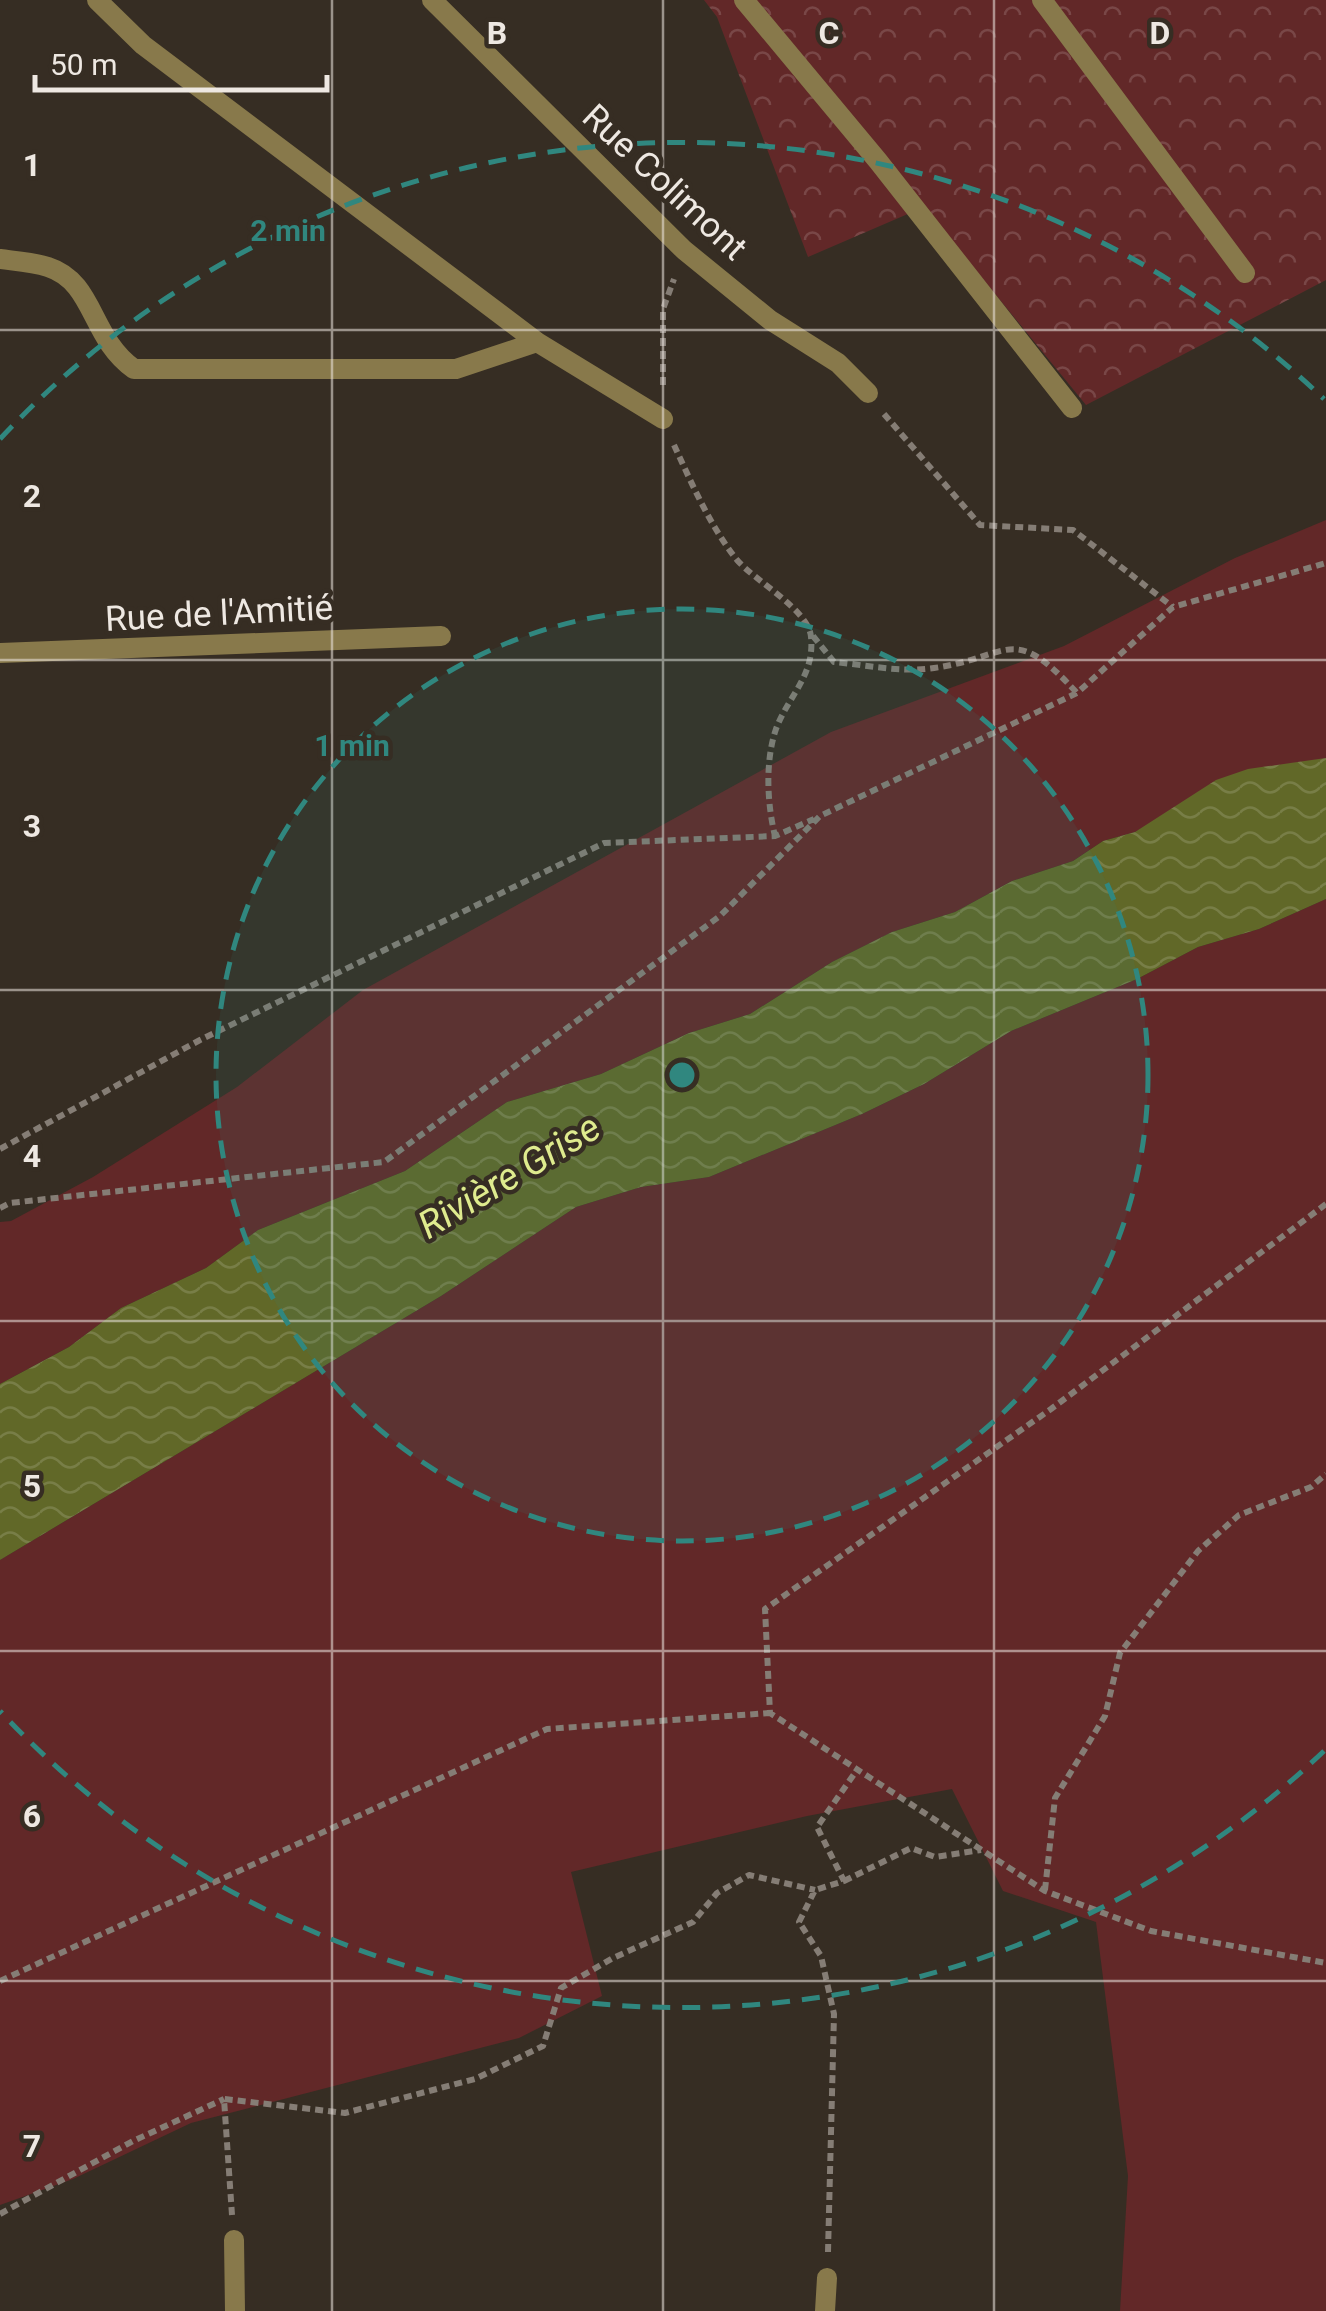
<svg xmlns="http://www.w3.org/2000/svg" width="1326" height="2311" viewBox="0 0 1326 2311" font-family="Roboto,sans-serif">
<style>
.green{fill:#622828}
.forest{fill:url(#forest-crowns)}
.water{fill:url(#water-waves)}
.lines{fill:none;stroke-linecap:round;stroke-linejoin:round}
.path{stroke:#857d75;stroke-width:6;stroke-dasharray:8 5;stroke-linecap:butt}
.street{stroke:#88794b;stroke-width:20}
.grid{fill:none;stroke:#eee8e2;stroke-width:2.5;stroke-opacity:0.55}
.ring{fill:none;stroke:#30877f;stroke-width:5;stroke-dasharray:18 12}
.labels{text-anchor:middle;stroke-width:9;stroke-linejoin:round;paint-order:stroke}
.street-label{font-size:35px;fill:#eee8e2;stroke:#362d23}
.water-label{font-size:38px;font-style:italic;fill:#dfeb8e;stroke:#362d23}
.grid-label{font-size:32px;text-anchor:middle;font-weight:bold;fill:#eee8e2;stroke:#362d23;stroke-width:9;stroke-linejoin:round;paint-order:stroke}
.centre{fill:#30877f;stroke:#362d23;stroke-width:5}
.ring-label{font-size:30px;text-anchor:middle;font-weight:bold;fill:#30877f;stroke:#362d23;stroke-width:9;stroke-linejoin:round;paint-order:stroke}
</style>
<defs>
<pattern id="forest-crowns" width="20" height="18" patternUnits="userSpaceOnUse" patternTransform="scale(2.5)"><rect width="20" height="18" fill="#622828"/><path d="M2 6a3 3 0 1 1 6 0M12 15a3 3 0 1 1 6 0" fill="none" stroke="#794747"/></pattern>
<pattern id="water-waves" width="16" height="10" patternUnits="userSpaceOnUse" patternTransform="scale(2.5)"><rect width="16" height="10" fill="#616828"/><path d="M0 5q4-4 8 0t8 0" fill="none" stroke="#787e47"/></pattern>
</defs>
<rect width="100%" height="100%" fill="#362d23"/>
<path class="green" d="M1326,520V758L1163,817L1135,832L1103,841L1073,861L1012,881L955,912L892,932L832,962L750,1014L689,1033L601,1074L507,1102L405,1171L258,1230L206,1268L121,1308L69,1347L0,1384V1222L11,1221L93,1177L237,1087L363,990L831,732L1064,646L1235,558Z
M1326,899V2311H1120L1128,2176L1096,1922L1003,1891L952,1789L807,1816L571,1872L602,1996L519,2038L191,2123L73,2179L0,2205V1560L441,1296L576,1207L641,1187L709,1177L862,1114L924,1084L1011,1031L1137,979L1198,947L1259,929Z"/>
<path class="forest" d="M704,0H1326V280L1086,405L924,207L808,257L717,17Z"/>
<path class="water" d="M1326,758V899L1259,929L1198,947L1137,979L1011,1031L924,1084L862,1114L709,1177L641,1187L576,1207L441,1296L0,1560V1384L69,1347L121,1308L206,1268L258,1230L405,1171L507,1102L601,1074L689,1033L750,1014L832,962L892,932L955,912L1012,881L1073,861L1103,841L1135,832L1216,780L1248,769Z"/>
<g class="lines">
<path class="path" d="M663,385V309L674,279
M884,414L980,525L1073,530L1173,607
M674,445C692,484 710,526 737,560C755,581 809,610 811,637C815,676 788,696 776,729C765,761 767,803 775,836
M813,636L834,662C866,665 903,673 934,668C1012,657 1011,621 1077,693
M0,1149L200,1040L604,843L775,836L814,819
M1326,1204L1051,1409L765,1609L770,1713L1045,1891L1151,1931L1326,1963
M0,1208L10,1203L384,1162L720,916L820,816L1077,693L1173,607L1326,563
M844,1881L911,1848L935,1857L981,1850
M1045,1890L1055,1798L1105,1716L1120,1653L1198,1551L1239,1515L1311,1487L1326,1474
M0,1981L547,1729L770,1713
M0,2214L133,2141L224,2099
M232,2215L224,2099L345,2113L475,2079L543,2046L561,1988L613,1958L693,1922L717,1893L749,1875L815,1890
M828,2252L834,2014L821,1956L799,1922L815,1890L844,1881L817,1827L857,1770"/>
<path class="street" d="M97,0L143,45L537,342L663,419
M432,0L684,250L770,320L838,363L868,393
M744,0L878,161L1072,408
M1042,0L1245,273
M0,259C15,261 33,262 48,267C95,282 90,338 134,369H456L537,342
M0,653L441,636
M234,2240L235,2311
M825,2311L827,2278"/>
</g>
<path class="grid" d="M332,0V2311M663,0V2311M994,0V2311M0,330H1326M0,660H1326M0,990H1326M0,1321H1326M0,1651H1326M0,1981H1326"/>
<circle cx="682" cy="1075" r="466" fill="#30877f" fill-opacity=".12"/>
<g class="ring">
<circle cx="682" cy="1075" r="466"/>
<path d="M1324 1751A932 932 0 0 1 0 1711M0 439A932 932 0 0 1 1324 399"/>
</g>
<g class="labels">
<g class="street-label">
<text transform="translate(665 182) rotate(43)" y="12">Rue Colimont</text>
<text transform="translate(219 613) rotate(-3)" y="12">Rue de l'Amitié</text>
</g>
<g class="water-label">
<text transform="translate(509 1176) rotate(-31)" y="13">Rivière Grise</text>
</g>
</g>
<g class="grid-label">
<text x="497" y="44">B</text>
<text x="829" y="44">C</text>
<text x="1160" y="44">D</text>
<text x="32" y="176">1</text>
<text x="32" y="507">2</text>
<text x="32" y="837">3</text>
<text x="32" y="1167">4</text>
<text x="32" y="1497">5</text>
<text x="32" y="1827">6</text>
<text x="32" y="2157">7</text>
</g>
<circle cx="682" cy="1075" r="15" class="centre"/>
<g class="ring-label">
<text x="288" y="241">2 min</text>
<text x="352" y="756">1 min</text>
</g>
<path d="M35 75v15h292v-15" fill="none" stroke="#eee8e2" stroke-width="5"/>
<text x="50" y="75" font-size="30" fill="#eee8e2" stroke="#362d23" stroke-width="8" paint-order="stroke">50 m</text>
</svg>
